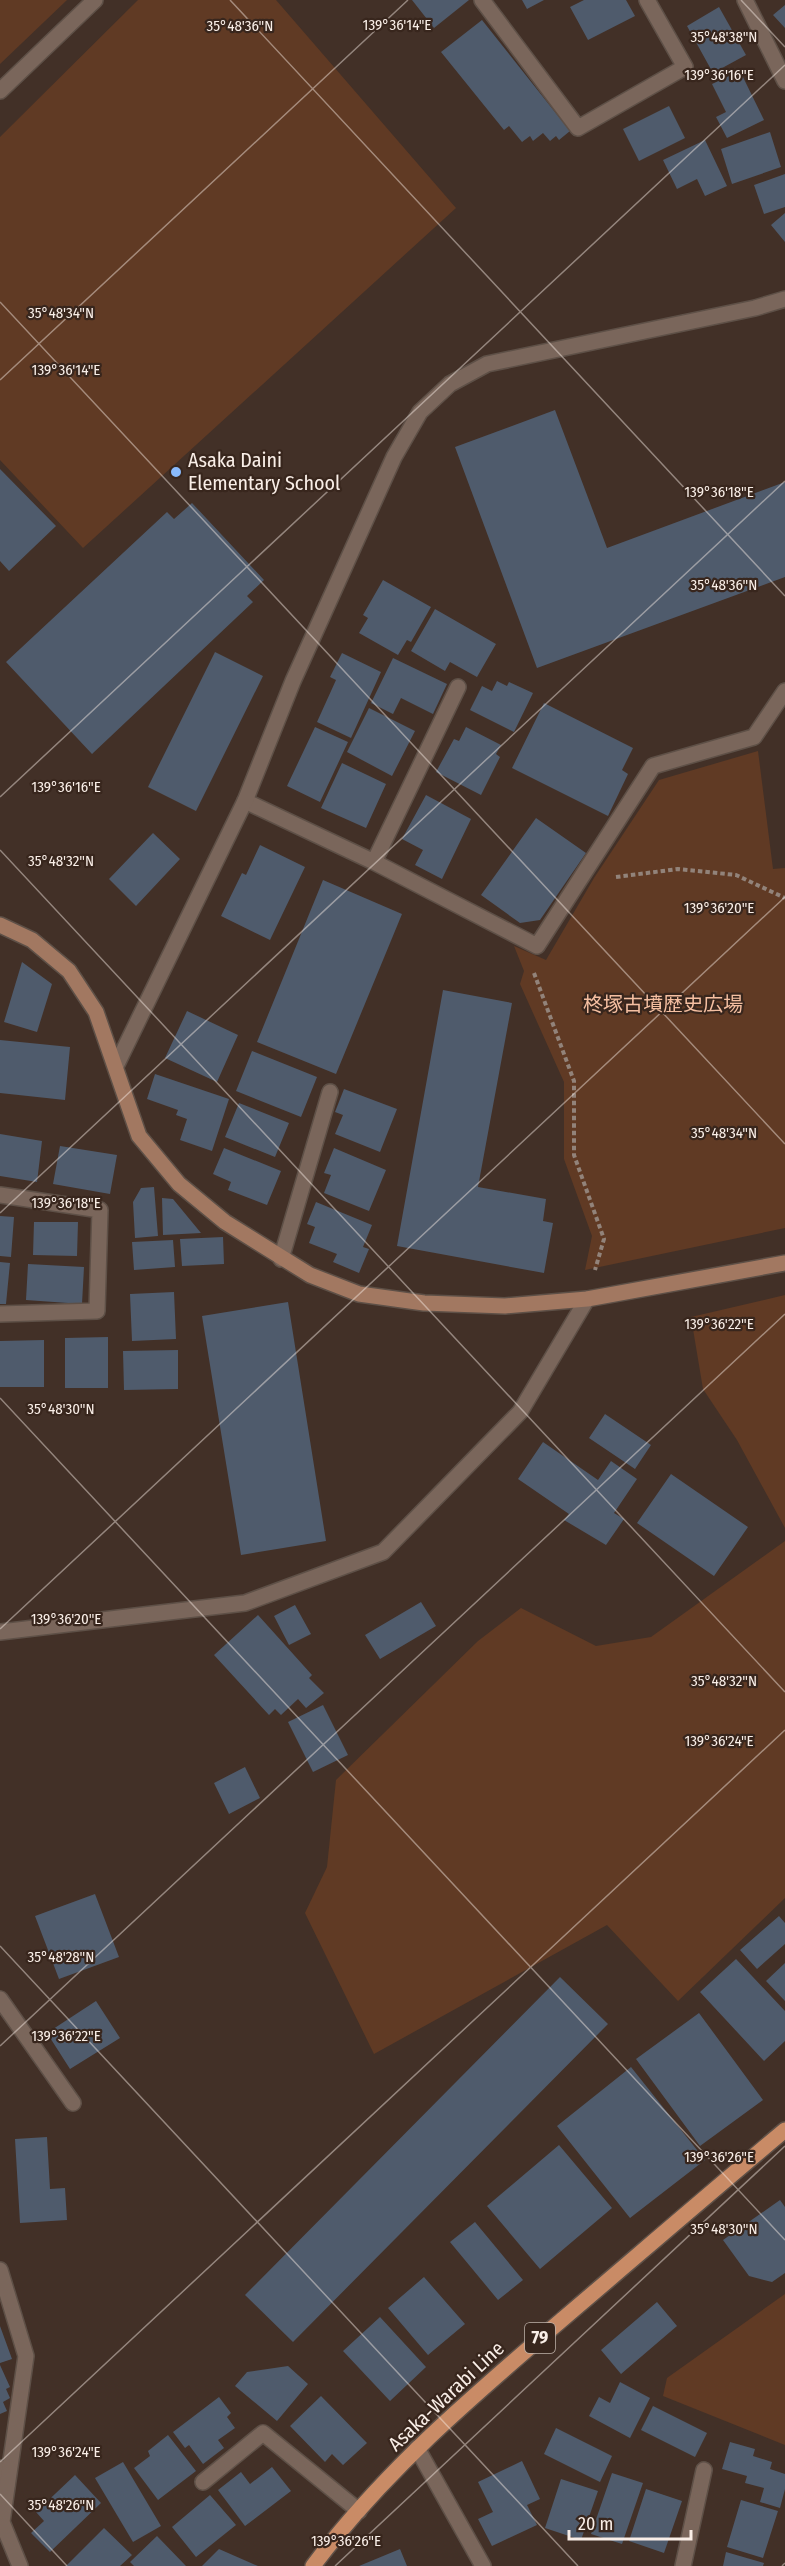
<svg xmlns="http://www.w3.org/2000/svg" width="785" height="2566" viewBox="0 0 785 2566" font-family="'Fira Sans Condensed','Noto Sans JP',sans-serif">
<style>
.green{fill:#603a24}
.building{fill:#4f5b6c}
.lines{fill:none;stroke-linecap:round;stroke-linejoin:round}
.lane-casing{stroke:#5e5047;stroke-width:18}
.street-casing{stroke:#5e5047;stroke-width:18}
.secondary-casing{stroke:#5e5047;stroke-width:18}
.primary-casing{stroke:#5e5047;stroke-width:18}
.path{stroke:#92837a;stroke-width:4;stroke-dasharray:4.5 3;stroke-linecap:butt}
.lane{stroke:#7a665b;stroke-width:15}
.street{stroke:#7a665b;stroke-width:15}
.secondary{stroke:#a27861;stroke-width:15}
.primary{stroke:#c98b66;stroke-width:15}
.ticks{fill:none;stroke:#f9eee7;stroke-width:1.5;stroke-opacity:0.45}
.poi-dot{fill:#89bafc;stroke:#38261d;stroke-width:2}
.labels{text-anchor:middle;stroke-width:4.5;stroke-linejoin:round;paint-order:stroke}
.shield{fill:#38261d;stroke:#bfb2aa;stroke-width:1.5}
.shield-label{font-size:18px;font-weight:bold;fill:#f9eee7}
.poi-label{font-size:20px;fill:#f9eee7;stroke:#38261d;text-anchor:start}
.park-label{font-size:20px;fill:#f5bfa1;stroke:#38261d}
.street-label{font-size:20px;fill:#f9eee7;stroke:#38261d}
.ticks-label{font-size:15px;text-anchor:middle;fill:#f9eee7;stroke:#38261d;stroke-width:4.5;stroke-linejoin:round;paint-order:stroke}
</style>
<rect width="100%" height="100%" fill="#423027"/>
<path class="green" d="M0,0H67L0,64Z
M138,0H276L456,208L83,548L0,460V137Z
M758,751L773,869L785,868V1228L585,1270L592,1236L564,1159V1082L520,984L524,971L514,946L546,960L594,878L659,780Z
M785,1295V1528L737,1440L703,1389L691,1317Z
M785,1541V1898L678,2001L607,1925L374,2054L305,1913L327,1867L336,1780L478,1641L521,1608L596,1646L651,1637Z
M785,2294V2445L663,2396L667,2378Z"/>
<path class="building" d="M412,0H469L434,28Z
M522,0H544L527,9Z
M584,0H626L635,16L588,40L570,7Z
M785,5V28L773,15Z
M719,7L746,55L713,73L687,26Z
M482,20L570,131L559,140L556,136L550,141L543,133L533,141L530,136L522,142L509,126L504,130L441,52Z
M740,71L764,120L727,138L716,117L726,112L712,84Z
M669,106L685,138L639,161L623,129Z
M770,132L781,167L732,184L721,149Z
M705,140L727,186L705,196L697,179L677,189L663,160Z
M785,174V207L764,214L754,185Z
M785,213V242L771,225Z
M555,410L607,548L785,482V577L537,668L455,447Z
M0,469L56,526L9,571L0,561Z
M192,503L264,580L247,596L253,602L92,754L6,662L167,512L174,519Z
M383,580L431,607L411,642L407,640L398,655L359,633L368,618L363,615Z
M435,609L496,644L477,677L450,662L445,671L411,651Z
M215,652L263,676L196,811L148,787Z
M342,653L381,672L351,738L317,722L336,680L330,677Z
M393,658L447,684L433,714L401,698L393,714L371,703Z
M497,681L507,686L509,682L533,693L514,732L470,710L482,686L492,691Z
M544,703L633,748L622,770L628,774L608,816L512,768Z
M369,708L415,731L392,776L347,752Z
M315,727L348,742L320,802L287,786Z
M466,727L501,745L496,754L500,757L481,795L436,772L454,739L459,741Z
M342,763L386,784L366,828L321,808Z
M426,795L471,819L442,879L415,865L423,850L402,839Z
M536,818L586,853L540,920L520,923L481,895Z
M153,833L180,859L136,906L109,879Z
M260,845L305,867L270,940L221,916L242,873L246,875Z
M323,880L402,914L336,1074L257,1042Z
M22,962L52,984L37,1032L4,1022Z
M443,990L512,1003L478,1187L546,1199L543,1221L553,1223L544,1273L397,1246Z
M187,1011L238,1035L217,1082L165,1058Z
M0,1040L70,1047L65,1100L0,1093Z
M252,1051L317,1077L301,1117L236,1091Z
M155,1074L229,1099L212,1151L180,1140L187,1119L176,1115L178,1110L147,1099Z
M344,1089L397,1109L380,1152L335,1134L343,1115L335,1112Z
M239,1103L289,1123L275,1157L225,1137Z
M0,1134L42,1141L37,1182L0,1176Z
M60,1146L117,1155L110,1194L53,1184Z
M224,1148L281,1171L267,1205L228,1190L231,1182L213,1174Z
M334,1148L386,1170L369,1211L324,1193L331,1175L324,1173Z
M154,1187L158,1236L135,1238L133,1202L141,1188Z
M162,1198L173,1199L201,1233L163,1235Z
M316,1202L372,1225L363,1247L369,1249L359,1273L333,1262L337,1254L309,1243L315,1227L307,1224Z
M0,1216L14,1217L11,1257L0,1256Z
M34,1222H78L77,1256L33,1255Z
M223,1237L224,1264L182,1266L180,1239Z
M173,1240L175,1267L134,1270L132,1242Z
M0,1262L10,1263L6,1304H0Z
M28,1264L84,1267L82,1304L26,1300Z
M174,1292L176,1339L132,1341L130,1294Z
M288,1302L326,1541L241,1555L202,1316Z
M108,1337V1388H65V1338Z
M44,1340V1387H0V1341Z
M178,1350V1389L124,1390L123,1351Z
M605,1414L651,1445L635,1469L589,1438Z
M543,1442L598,1480L611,1461L637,1479L614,1513L624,1519L606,1545L564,1520L569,1514L518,1479Z
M671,1474L748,1527L714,1576L637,1523Z
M421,1602L436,1626L380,1659L365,1635Z
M295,1605L311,1634L289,1645L274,1616Z
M258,1615L312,1675L309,1678L324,1693L306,1708L298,1699L281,1715L275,1709L269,1715L214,1655Z
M323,1705L348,1755L313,1772L288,1722Z
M245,1767L260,1798L229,1814L214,1783Z
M95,1894L119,1957L59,1979L35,1916Z
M779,1916L785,1923V1944L757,1969L740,1950Z
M736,1959L785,2011V2041L764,2061L700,1992Z
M785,1963V2001L766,1981Z
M560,1977L608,2024L293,2342L245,2295Z
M96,2001L120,2038L70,2069L47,2033Z
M699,2013L763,2100L700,2146L636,2059Z
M631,2067L705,2160L630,2218L557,2126Z
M47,2137L50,2189L65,2188L67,2220L20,2223L15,2139Z
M559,2145L612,2208L540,2269L487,2206Z
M780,2200L785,2207V2273L772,2282L749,2276L723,2240Z
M475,2222L523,2280L498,2300L450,2242Z
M424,2277L465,2324L428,2355L388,2308Z
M657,2302L677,2326L621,2374L601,2350Z
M380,2317L426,2367L390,2401L343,2351Z
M0,2326L12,2359L0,2363Z
M0,2365L10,2387L6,2389L10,2398L3,2402L7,2411L0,2414Z
M288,2366L308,2384L277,2421L235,2386L247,2372Z
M620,2382L650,2398L630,2438L589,2416L599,2397L610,2403Z
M321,2396L367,2443L343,2465L332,2454L325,2462L290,2426Z
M219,2397L231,2413L227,2417L235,2428L218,2440L224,2448L203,2464L189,2445L185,2448L173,2432Z
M653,2406L707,2433L695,2457L641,2430Z
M556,2428L612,2456L600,2482L544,2454Z
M168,2435L196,2471L158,2500L134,2468L150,2456L148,2451Z
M730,2442L755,2449L753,2456L772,2462L770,2469L785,2474V2489L780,2508L760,2502L764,2488L745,2483L747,2476L722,2469Z
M522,2461L540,2499L527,2505L537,2525L492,2546L478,2519L493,2512L478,2482Z
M123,2462L161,2526L133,2542L95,2478Z
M272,2467L291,2491L245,2526L218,2490L241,2472L250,2484Z
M612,2473L643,2483L622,2544L591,2534Z
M75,2475L101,2503L50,2552L31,2533L44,2521L36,2512Z
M561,2479L598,2491L581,2540L545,2528Z
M646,2489L682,2501L664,2553L629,2541Z
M210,2495L236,2525L196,2557L172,2527Z
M741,2500L778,2511L763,2558L727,2547Z
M104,2528L132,2555L120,2566H66Z
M157,2536L186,2566H134L130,2562Z
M219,2549L258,2566H202Z
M400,2549L407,2566H359Z
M726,2552L764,2563L763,2566H723Z"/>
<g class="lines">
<g class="lane-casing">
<path id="lane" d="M482,0L578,128L685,67L647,0
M745,0L785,81
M245,801L374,862L537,946L653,766L754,737L785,691
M374,862L458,687
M0,1195L100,1210L97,1311L0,1314
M281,1259L330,1092
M0,1999L73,2103
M417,2448L483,2566
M0,2468L7,2485
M203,2482L263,2433L359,2511
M683,2566L704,2470"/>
</g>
<g class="street-casing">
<path id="street" d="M0,91L95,0
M116,1066L245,801L293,681L394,457L420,412L450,384L487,364L755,308L785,299
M0,1632L245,1603L383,1552L520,1412L587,1299
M0,2270L26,2356L2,2522L20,2566"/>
</g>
<g class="secondary-casing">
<path id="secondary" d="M0,925L32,940L69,971L96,1012L139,1136L179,1184L225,1222L310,1275L359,1294L424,1303L505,1306L587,1299L785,1263"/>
</g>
<g class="primary-casing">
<path id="primary" d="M313,2566C384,2471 475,2394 564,2318C638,2255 711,2192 785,2130"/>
</g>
<path class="path" d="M616,877L678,869L736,875L785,898
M534,973L574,1081V1155L604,1239L595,1270"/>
<use href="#lane" class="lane"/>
<use href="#street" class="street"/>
<use href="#secondary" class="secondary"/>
<use href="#primary" class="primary"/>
</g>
<path class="ticks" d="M230,0L785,596M741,0L785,47M0,302L785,1144M0,380L408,0M0,797L785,65M0,850L785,1692M0,1213L785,481M0,1398L785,2240M0,1629L785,897M0,1946L578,2566M0,2046L785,1314M0,2462L785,1730M0,2494L67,2566M335,2566L785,2146M782,2566L785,2563"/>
<circle class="poi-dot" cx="176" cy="472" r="6"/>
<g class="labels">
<rect class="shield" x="525" y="2323" width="30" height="30" rx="4.5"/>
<g class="shield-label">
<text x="540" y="2344">79</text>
</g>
<g class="poi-label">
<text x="188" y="467">Asaka Daini<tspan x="188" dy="23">Elementary School</tspan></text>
</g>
<g class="park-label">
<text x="663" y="1011">柊塚古墳歴史広場</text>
</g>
<g class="street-label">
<text transform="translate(446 2396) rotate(-43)" y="7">Asaka-Warabi Line</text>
</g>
</g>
<g class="ticks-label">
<text x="397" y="30">139°36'14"E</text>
<text x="240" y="31">35°48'36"N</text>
<text x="724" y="42">35°48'38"N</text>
<text x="719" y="80">139°36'16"E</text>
<text x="61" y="318">35°48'34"N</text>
<text x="66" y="375">139°36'14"E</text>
<text x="719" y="497">139°36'18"E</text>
<text x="724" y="590">35°48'36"N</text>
<text x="66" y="792">139°36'16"E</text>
<text x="61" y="866">35°48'32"N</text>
<text x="719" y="913">139°36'20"E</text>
<text x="724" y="1138">35°48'34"N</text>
<text x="66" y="1208">139°36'18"E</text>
<text x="719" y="1329">139°36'22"E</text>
<text x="61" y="1414">35°48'30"N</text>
<text x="66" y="1624">139°36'20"E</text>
<text x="724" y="1686">35°48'32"N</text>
<text x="719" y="1746">139°36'24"E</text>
<text x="61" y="1962">35°48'28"N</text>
<text x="66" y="2041">139°36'22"E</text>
<text x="719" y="2162">139°36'26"E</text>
<text x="724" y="2234">35°48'30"N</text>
<text x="66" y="2457">139°36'24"E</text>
<text x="61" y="2510">35°48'26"N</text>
<text x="346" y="2546">139°36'26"E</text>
</g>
<path d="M569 2530v9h122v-9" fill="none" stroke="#f9eee7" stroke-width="3"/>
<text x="578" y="2530" font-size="18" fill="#f9eee7" stroke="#38261d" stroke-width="4.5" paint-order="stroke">20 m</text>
</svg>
